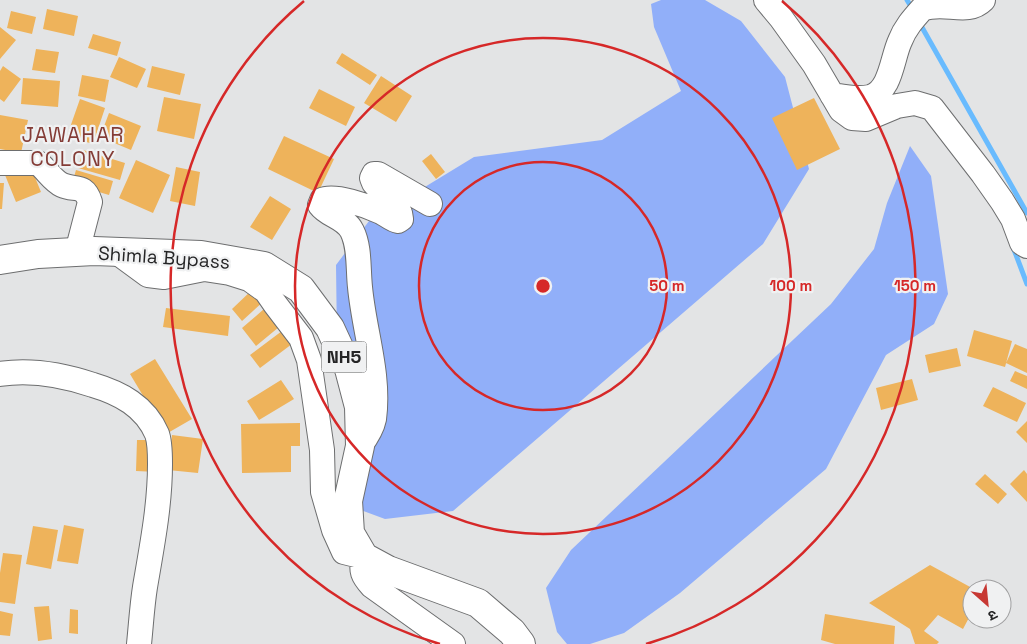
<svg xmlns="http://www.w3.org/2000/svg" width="1027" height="644" viewBox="0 0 1027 644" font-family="'Space Grotesk','Noto Sans Devanagari',sans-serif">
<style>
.green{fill:#91aff9}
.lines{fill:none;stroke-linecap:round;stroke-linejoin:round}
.stream{stroke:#69bbfe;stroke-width:5}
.building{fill:#eeb35b}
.minor-casing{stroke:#6d6e6f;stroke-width:26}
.highway-casing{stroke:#6d6e6f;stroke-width:30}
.minor{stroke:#fff;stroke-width:24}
.highway{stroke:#fff;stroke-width:28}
.ring{fill:none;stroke:#d62828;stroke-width:2.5}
.labels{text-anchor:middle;stroke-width:4.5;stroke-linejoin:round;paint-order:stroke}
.shield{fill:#f0f1f2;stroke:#626263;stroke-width:1}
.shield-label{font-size:18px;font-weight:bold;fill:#252526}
.street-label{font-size:19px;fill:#252526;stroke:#f0f1f2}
.quarter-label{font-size:21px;letter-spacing:1px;fill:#843c36;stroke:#f0f1f2}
.centre{fill:#d62828;stroke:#f0f1f2;stroke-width:2.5}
.ring-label{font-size:15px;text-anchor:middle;font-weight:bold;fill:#d62828;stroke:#f0f1f2;stroke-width:4.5;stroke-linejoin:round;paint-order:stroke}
</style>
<rect width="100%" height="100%" fill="#e3e4e5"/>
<path class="green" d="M661,0H705L741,21L785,77L809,169L763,244L453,511L385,519L358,509L355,475L337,342L336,265L369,221L474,157L602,140L681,91L654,27L651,4Z
M910,146L931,176L948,294L934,324L886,355L826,469L680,593L624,633L590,644H567L557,632L546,588L571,550L831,304L874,249L887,203Z"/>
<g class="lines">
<path class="stream" d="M907,0L913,10
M919,22L1027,213
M1013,247L1027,284"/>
</g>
<path class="building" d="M47,9L78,16L74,36L43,29Z
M11,11L36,17L32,34L7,28Z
M0,27L16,40L0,59Z
M93,34L121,42L117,56L88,48Z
M36,49L59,52L55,73L32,70Z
M342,53L377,75L370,85L336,63Z
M119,57L146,69L137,88L110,77Z
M3,66L21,79L4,102L0,99V71Z
M152,66L185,74L180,95L147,87Z
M82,75L109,80L105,102L78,96Z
M381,76L412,96L396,122L364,103Z
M23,78L60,81L58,107L21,104Z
M319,89L355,107L346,126L309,108Z
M164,97L201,104L194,139L157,131Z
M814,98L840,149L797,170L772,118Z
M80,99L105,108L93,144L67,136Z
M109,113L141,126L131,150L100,137Z
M0,115L28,120L21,153L0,149Z
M284,136L334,159L318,193L268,169Z
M83,150L125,163L120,180L78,168Z
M431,154L445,172L436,179L422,161Z
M136,160L170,175L153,213L119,198Z
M30,165L41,192L16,202L5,175Z
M176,167L200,172L195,206L170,201Z
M76,170L113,181L109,195L72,184Z
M0,183H4L2,209H0Z
M270,196L291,209L272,240L250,227Z
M253,289L264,301L242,321L232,309Z
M166,308L230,316L228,336L163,327Z
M264,309L279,327L256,346L242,328Z
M974,330L1012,341L1005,367L967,356Z
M282,331L292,344L260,368L250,355Z
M1015,344L1027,349V373L1006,363Z
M957,348L961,366L929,373L925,355Z
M155,359L192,419L166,434L130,374Z
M1015,371L1027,376V389L1010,381Z
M912,379L918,400L881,410L876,388Z
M281,380L294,399L259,420L247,401Z
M993,387L1026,403L1017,422L983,406Z
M1027,421V443L1016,432Z
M300,423V446H291V472L242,473L241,424Z
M172,435L203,439L198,473L168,470Z
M137,440H158L157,472L136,471Z
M1024,470L1027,474V502L1010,484Z
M985,474L1007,494L998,504L975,484Z
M64,525L84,529L78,564L57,561Z
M33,526L58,530L51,569L26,564Z
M3,553L22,555L15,604L0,602V573Z
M930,565L972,588V612L963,629L938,615L924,631L939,642L937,644H915L910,629L869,603Z
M49,606L52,639L38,641L34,607Z
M70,609L78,610V634L69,633Z
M0,611L13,614L10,636L0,635Z
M825,614L895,626L894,644H835L821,640Z"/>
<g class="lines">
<g class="minor-casing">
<path id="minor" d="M766,0L781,18L814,64L841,110L852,118L866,119L897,106L915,103L932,108L983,174L1002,201L1013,219L1022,243L1027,246
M832,95C844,97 858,100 870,97C891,91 892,58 900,41C905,28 913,19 922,9C944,0 967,16 983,0
M0,163H38C46,169 53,181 62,185C75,191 84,183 90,202L77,252
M118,253L148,275L164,277L204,269L230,273L249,279L266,291L275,304L301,338L309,360L322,450L323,492L334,530L344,552L364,557C360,571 363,576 372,586L453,644
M0,374C32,369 63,375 93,385C120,393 145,406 157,434C160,442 160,454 160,464C160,505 152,546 145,587C142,606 141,625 139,644
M360,446C366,438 372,429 374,419C380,374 364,331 360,287C358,269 360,247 352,231C345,217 328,216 320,205L322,200C334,194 368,206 381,212C387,215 392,220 398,221L401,219L400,213L374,183L372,178L374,174H378L430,204"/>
</g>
<g class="highway-casing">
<path id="highway" d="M0,260L38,254L94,251L201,255L264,266L301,289L330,328L349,369L359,407L360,446L348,501L350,533L364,557L388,570L478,603L512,632L521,644"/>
</g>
<use href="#minor" class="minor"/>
<use href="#highway" class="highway"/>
</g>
<g class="ring">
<circle cx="543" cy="286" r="124"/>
<circle cx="543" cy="286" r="248"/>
<path d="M440 644A372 372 0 0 1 304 1M782 1A372 372 0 0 1 646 644"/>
</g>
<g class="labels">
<rect class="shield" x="321.5" y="341.5" width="45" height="31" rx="4"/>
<g class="shield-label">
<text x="344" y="363">NH5</text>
</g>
<g class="street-label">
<text transform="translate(164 257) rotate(4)" y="7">Shimla Bypass</text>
</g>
<g class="quarter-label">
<text x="73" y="142">JAWAHAR<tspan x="73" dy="24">COLONY</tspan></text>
</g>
</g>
<circle cx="543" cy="286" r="8" class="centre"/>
<g class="ring-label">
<text x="667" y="291">50 m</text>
<text x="791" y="291">100 m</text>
<text x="915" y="291">150 m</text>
</g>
<g transform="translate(987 604) rotate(153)"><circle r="24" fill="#f0f1f2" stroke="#9f9fa0"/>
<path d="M0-4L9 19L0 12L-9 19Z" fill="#c73833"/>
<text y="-8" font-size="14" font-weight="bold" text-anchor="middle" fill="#252526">उ</text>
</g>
</svg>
